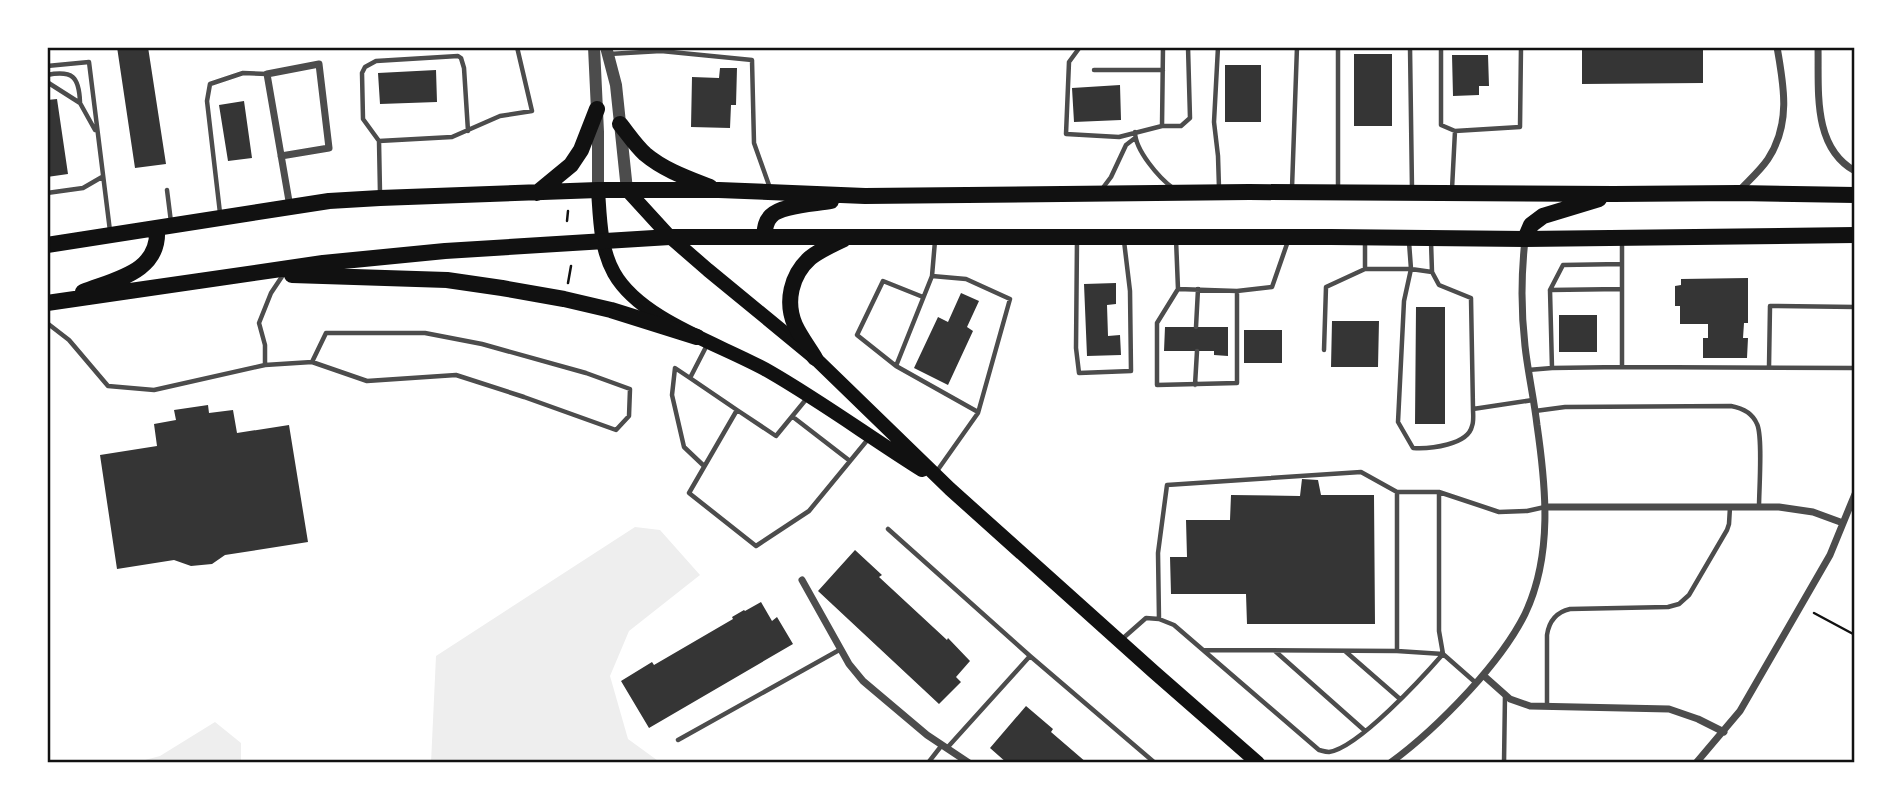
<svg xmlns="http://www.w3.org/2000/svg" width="1902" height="810" viewBox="0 0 1902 810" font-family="Lato,sans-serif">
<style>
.green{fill:#eee}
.building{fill:#353535}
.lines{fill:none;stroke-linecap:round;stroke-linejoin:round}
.path{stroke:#111;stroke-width:2.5}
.service{stroke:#4c4c4c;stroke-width:4.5}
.minor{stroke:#4c4c4c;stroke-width:7}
.tertiary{stroke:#4c4c4c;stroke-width:12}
.primary{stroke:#111;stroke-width:14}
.trunk{stroke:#111;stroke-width:16}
.neatline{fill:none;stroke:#111;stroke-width:2.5}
</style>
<rect width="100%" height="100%" fill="#fff"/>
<path class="green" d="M635,527L660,530L700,575L629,631L610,676L628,739L661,763H431L436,656Z
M215,722L241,743V763H134L160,756Z"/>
<path class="building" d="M117,47H148L166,164L135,168Z
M1582,47H1703V83L1582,84Z
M1354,54H1392V126H1354Z
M1452,55H1488L1489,86H1479V95L1453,96Z
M1225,65H1261V122H1225Z
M720,68H737L736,105H731L730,128L691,127L692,77L719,78Z
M436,70L437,102L380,104L378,73Z
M1120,85L1121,120L1074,122L1072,88Z
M57,99L68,174L47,177V100Z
M244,101L252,158L228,161L219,105Z
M1748,278V323H1744L1743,338H1748L1747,358H1703V338H1708V324H1680V306H1675V286L1681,285V279Z
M1116,283V304L1107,305L1108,336L1120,335L1121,355L1087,356L1084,284Z
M961,293L979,301L967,327L973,331L948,385L914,368L938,317L948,322Z
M1416,307H1445V424H1415Z
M1559,315H1597V352H1559Z
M1332,321H1379L1378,367H1331Z
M1165,327H1228V356L1214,355V351H1164Z
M1244,330H1282V363H1244Z
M208,405L209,413L233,410L237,433L289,425L308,542L225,555L212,564L191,566L174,560L117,569L100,455L157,446L154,424L176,420L174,410Z
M1302,479L1318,480L1321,495H1374L1375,624H1247L1246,594H1171L1170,557H1187L1186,520H1230L1231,495L1300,496Z
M855,550L882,575L879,577L947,640L948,638L970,661L956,677L961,682L939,704L818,591Z
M761,602L772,621L777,617L793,644L649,728L621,681L652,662L654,665L733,619L732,617L744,610L745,611Z
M1026,706L1053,729L1051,732L1087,763H1007L990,748Z"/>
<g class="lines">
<path class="path" d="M567,221L568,211
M568,283L571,266
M1814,613L1855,635"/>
<path class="service" d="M1080,47L1069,62L1066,134L1119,137L1162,126L1163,47
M1218,47L1214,122L1218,156L1219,188
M1410,47L1412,189
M1441,47V125L1455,131L1520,127L1521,47
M609,54L661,51L752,60L754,143L770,188
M47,66L89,62L110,231
M1094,70H1163
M47,75C73,70 79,77 80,102
M47,82L80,103L95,130
M1162,126H1181L1190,118L1188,47
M1135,132C1135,150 1159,178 1173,188
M379,141L363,119L362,73L365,67L376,61L458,56L461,58L464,68L468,131
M1292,188L1297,47
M1338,188V47
M1102,189L1111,177L1126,145L1135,138
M1452,189L1455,131
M167,190L171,222
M47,193L83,188L102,177
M380,193L379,141L452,137L500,116L532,111L517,47
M220,213L207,101L210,84L243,73L267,74
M1077,239L1076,348L1079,373L1131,371L1130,291L1124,241
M1176,239L1178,289L1157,323V385L1237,383V291
M935,241L932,276L896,366L978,412
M1365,241V269H1411L1432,272L1439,285L1471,298L1473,409
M1431,241L1432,272
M1409,242L1411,269L1404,301L1398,422L1413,448C1430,449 1468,445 1472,426C1474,421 1473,414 1473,409L1533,400
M932,276L966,279L1010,299L978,413L937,471
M1178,289L1237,291L1272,287L1288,241
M1622,289V367L1552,368L1550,290L1622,289V242
M1550,290L1563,265L1622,264
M47,323L69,340L108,386L154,390L265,365V345L259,323L271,293L283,275
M1196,327L1198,289
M707,345L690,378L737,410
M1324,350L1326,287L1365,269
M265,365L312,362L367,381L456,375L524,397L616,430L629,416L630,389L586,373L482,344L425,333H326L312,362
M896,366L857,335L883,281L923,297
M1622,367L1855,368
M1769,367L1770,306L1855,307
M1528,370L1552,368
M690,378L675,368L672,395L684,447L704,466
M1195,385L1197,351
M808,397L776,436L737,410L689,493L756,546L809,511L869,438
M1535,411L1565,407L1731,406C1742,408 1752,412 1757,424C1763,436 1759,490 1759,507
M793,417L850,461
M1397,492V651L1443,654L1476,683
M888,529L1030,656L947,748
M1159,619L1158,553L1167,485L1361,472L1397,492H1439
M1121,640L1146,618L1159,619L1174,625L1319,750C1323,751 1325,752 1329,752C1358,748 1423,677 1443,654
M1203,650L1397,651
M1275,651L1364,730
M1345,651L1400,699
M1443,654L1439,631V492L1499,512L1527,511L1545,507
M1030,656L1155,763
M1547,706V635C1549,621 1557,612 1570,609L1668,607L1679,604L1689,595L1727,530L1729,524L1730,507
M678,740L841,649
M928,763L942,745
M1504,763L1505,695"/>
<path class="minor" d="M1818,47C1819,90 1812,147 1855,171
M281,156L329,148L319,64L267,74L290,207
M1738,192C1748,181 1760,171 1768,159C1791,124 1784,86 1777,47
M1545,507H1779L1813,512L1843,523
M802,580L849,664L863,681L927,735L969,763
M1483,675L1510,699L1530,706L1669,709L1698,719L1724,732
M1390,763C1419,742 1445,717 1469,691C1490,668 1511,642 1525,614C1553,555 1546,487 1537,425C1534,399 1528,373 1525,346C1521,311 1521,276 1525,240
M1696,763L1740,711L1830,555L1855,494"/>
<path class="tertiary" d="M594,47L598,132V190
M606,47L616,85L627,190"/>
<path class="primary" d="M598,190C600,218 600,248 614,273C641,321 723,345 770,372C822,402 871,438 922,470
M627,190L670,237L708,270L815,358L950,489L1154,672L1258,763"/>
<path class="trunk" d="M620,124C628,134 636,146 645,154C664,170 687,178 710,187
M537,193L571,165L581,150L597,109
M764,237C765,229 765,222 771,216C781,205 816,204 831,201
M1525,239L1531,225L1543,216L1599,199
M47,245L329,201L380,198L598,190H719L865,196L1249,192L1614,194L1738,193L1855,195
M292,275L447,280L502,288L564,299L611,310L697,337
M83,292C116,279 160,272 157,229
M47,303L323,263L445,251L670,237H1331L1525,239L1855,235
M815,358C809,348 800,336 795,325C785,302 791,275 810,258C820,250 832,245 844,239"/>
</g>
<rect width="1902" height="810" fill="none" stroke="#ffffff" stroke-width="98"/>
<rect x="49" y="49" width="1804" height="712" class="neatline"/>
</svg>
